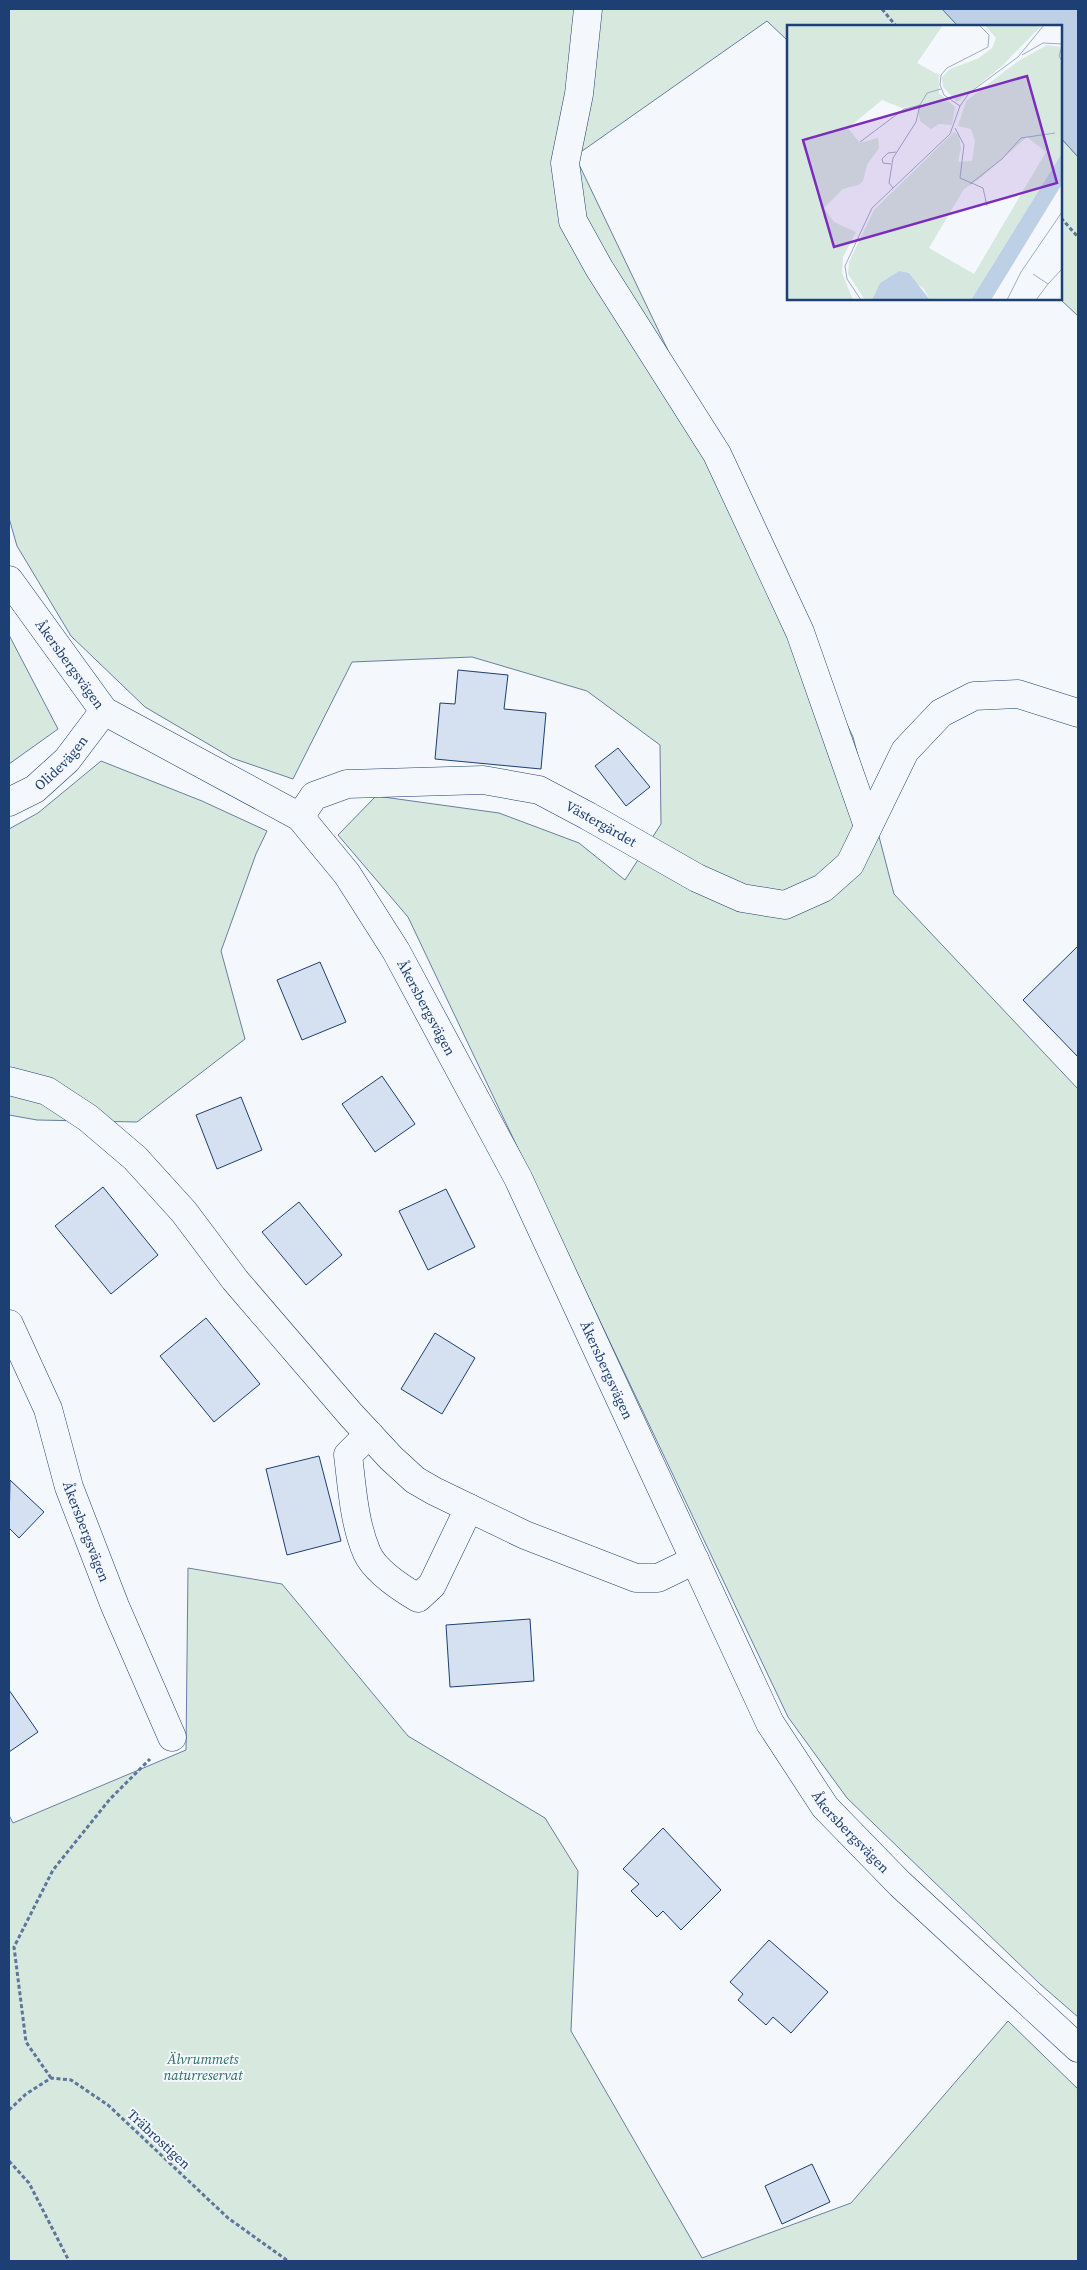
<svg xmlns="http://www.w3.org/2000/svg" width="1087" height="2270" viewBox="0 0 1087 2270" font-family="'Source Serif 4',serif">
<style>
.green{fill:#d7e8df;stroke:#687fa3}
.water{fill:#bed0e5;stroke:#687fa3}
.building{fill:#d5e0f0;stroke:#1d3f73}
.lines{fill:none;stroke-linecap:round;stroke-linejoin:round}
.minor-casing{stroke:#1d3f73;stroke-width:29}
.path{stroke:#5e769c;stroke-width:3;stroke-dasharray:4 2.5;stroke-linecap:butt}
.minor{stroke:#f4f7fb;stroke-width:28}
.labels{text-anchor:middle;stroke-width:4;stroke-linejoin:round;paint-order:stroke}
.street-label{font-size:14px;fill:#1d3f73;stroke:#f4f7fb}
.park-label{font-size:14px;font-style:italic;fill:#2c6c60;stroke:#f4f7fb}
.inset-road{fill:none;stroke:#9eadc5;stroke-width:1}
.view{fill:#7b2cbf;fill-opacity:0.15;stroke:#7b2cbf;stroke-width:2.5}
.inset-edge{fill:none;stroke:#1d3f73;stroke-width:2.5}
</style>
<rect width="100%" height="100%" fill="#f4f7fb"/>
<path class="green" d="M9,9H942L958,26H788V41L767,21L575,156L853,737L894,894L1078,1089V2017L1040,1984L847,1798L788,1717L408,917L338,835L376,796L499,813L579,843L625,880L661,824L660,745L587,691L472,657L352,662L293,779L232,758L145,707L71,636L17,546L9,518Z
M1061,138L1078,157V316L1060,299Z
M9,635L58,729L9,764Z
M101,761L202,801L267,831L256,854L221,951L245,1039L137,1122L37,1120L9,1115V829L38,813Z
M188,1568L282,1584L408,1736L545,1818L578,1871L571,2031L702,2258L851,2203L1008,2021L1078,2089V2261H9V1815L13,1823L186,1750Z"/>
<path class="water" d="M942,9H1078V157L1061,138V26H958Z"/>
<path class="building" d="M458,670L508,675L504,709L546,713L541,769L435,759L440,703L455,704Z
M618,748L650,787L626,806L595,766Z
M1078,946V1057L1023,1000Z
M320,962L346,1022L302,1040L277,980Z
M382,1076L415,1124L375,1152L342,1104Z
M241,1097L262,1150L217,1169L196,1115Z
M103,1187L158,1255L111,1294L55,1226Z
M446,1189L475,1247L428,1270L399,1211Z
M299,1202L342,1255L306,1285L262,1232Z
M206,1318L260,1384L214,1422L160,1356Z
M435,1333L475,1358L442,1414L401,1389Z
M319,1456L341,1541L287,1555L266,1469Z
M10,1480L44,1512L19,1538L9,1528Z
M530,1619L534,1681L450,1687L446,1625Z
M9,1690L38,1732L9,1752Z
M663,1828L721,1890L681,1930L663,1911L657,1917L631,1891L639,1884L623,1869Z
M769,1940L828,1992L791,2033L773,2017L766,2025L738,2000L743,1994L730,1982Z
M812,2164L830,2202L782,2224L765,2186Z"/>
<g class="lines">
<g class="minor-casing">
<g id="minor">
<path d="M588,9L579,94L565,163L573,221L599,268L717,454L800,632L868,826"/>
<path id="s1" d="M9,580L104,711L300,817L347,874L396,951L518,1178L770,1723L825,1807L900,1884L1078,2048"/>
<path id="s2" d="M9,802L35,789L67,760L104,711"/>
<path id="s3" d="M300,817L314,796L347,784L483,780L539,790L588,816L697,878L742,898L785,905L823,888L850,864L905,751L941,713L974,696L1018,694L1078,713"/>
<path d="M9,1081L47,1091L88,1118L135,1158L184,1212L235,1280L351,1415L391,1458L415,1480L434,1491L525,1535L636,1578H658L695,1560"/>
<path id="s4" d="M9,1324L48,1409L69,1487L115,1606L172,1737"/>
<path d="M369,1434L348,1455C352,1487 354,1523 367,1553C375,1571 401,1588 418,1598L432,1585L469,1508"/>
</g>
</g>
<path class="path" d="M882,9L896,26
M1061,218L1078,237
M51,2078L26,2042L14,1947L53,1870L110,1799L150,1759
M9,2110L26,2094L51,2078L71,2080L108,2105L228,2218L288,2261
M9,2161L29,2183L69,2261"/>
<use href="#minor" class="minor"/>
</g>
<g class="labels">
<g class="street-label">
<text dy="5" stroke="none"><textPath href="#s1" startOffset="104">Åkersbergsvägen</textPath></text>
<text dy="5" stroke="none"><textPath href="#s2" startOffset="66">Olidevägen</textPath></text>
<text dy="5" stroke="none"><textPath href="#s3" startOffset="324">Västergärdet</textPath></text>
<text dy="5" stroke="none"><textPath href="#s1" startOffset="614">Åkersbergsvägen</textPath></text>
<text dy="5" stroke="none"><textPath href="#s1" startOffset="1019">Åkersbergsvägen</textPath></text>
<text dy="5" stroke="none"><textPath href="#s4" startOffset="222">Åkersbergsvägen</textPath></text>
<text dy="5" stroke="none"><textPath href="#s1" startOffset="1544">Åkersbergsvägen</textPath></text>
<text transform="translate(159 2139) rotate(43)" y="5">Träbrostigen</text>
</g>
<g class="park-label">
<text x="203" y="2064">Älvrummets<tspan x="203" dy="16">naturreservat</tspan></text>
</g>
</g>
<g transform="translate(787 25)">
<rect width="275" height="275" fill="#f4f7fb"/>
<path d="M0,0H156L130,38L152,50V68L168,82L165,100L152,99L144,104L133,96L130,80L115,83L95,75L61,103L73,118L91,113L92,123L80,140L76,156L72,160L56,164L37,183L47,197L69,207L56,232L55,248L66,275H0ZM198,0L254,1L215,41L170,77L156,62L155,52L163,44L192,33L205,23L209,13ZM260,20L275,22V128L184,275H143L137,264L112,246L93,258L85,275H78L61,249L62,237L87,185L167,107L172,110L174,123L171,137L185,136L188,116L184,104L171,101L179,76L230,37ZM240,112L259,127L187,249L142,223L177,164L191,155Z" fill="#d7e8df" fill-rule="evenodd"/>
<path d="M275,128V159L204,275H184ZM112,246L122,248L143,275H85L93,258Z" fill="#bed0e5"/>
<path class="inset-road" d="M275,21L272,31L275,36M235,30L256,18L275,19M173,81L157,70L153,60L154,50L160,43L201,22L202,10L192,0M168,103L177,120L173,153L196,163L200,181M73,117L117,84L133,80L140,68L154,64M104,139L96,138L95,134L101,128L109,127M183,159L215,134L234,113L268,108M106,163L102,158L106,133L129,97L133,80M246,249L261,259L249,275M261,259L275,244M74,275L60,254L58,241L85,183L163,109L173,81L182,68L231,32L257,0M220,275L234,247L275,187"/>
<path class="view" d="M240,51L270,158L47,222L16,115Z"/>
<rect width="275" height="275" class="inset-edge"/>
</g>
<rect width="1087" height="2270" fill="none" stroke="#1d3f73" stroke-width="20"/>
</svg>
